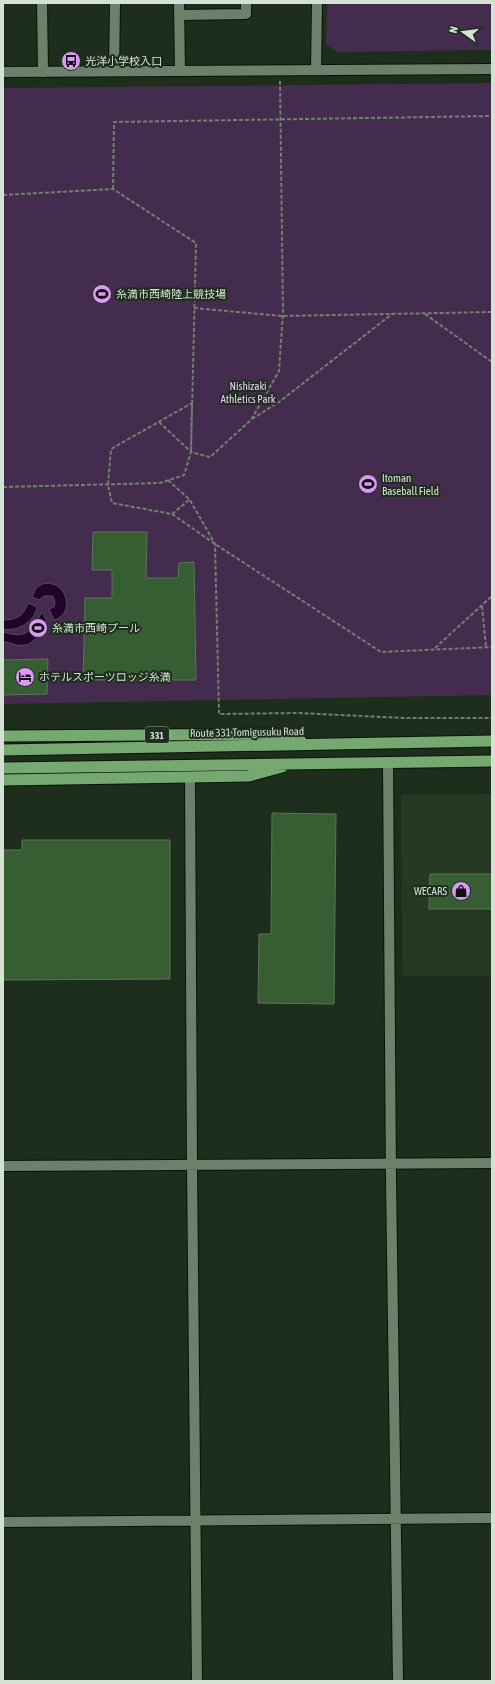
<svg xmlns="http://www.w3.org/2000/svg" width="495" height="1684" viewBox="0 0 495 1684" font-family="'Asap Condensed','Noto Sans JP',sans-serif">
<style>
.built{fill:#253923}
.green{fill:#432c4d}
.water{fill:#21042c;stroke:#57465f}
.building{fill:#375e33;stroke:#5f715d}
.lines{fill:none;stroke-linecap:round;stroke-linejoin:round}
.minor-casing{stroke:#071606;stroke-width:12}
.tertiary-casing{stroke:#071606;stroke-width:12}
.trunk-casing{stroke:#071606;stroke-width:13}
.path{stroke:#728071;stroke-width:2;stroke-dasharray:4 2;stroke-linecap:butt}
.minor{stroke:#6d806b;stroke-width:10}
.tertiary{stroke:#6d806b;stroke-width:10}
.trunk{stroke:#76a872;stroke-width:11}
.labels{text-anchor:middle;stroke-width:4;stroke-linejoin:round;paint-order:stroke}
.shield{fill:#1e2e1c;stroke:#9fab9e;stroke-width:1}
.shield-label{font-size:10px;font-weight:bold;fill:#d6e1d5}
.poi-label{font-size:11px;fill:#d6e1d5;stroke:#1e2e1c;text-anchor:start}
.park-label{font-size:11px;fill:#ebcdf8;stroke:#1e2e1c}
.street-label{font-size:11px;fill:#d6e1d5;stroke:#1e2e1c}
</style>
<rect width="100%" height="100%" fill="#1e2e1c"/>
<path class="built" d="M492,794V976H402L401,795Z"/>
<path class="green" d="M327,3H492V50L337,52L326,44Z
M492,83V695L3,704V88Z"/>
<path class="water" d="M42,584C67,578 76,614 54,620L49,609L54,607L55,602L53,596H44L39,600L32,597L36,588Z
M28,603L37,607C34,622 18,632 3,629V620C16,620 24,616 28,603Z
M42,612L46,620C41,634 33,648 16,645C12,644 7,642 3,641V632C27,639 31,632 42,612Z"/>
<path class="building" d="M93,532H147L146,578H178L179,563L194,562L196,680H83L85,598H112V570H92Z
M48,659L47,694L3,695V660Z
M272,813L336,814L334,1004L258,1003L259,934H271Z
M22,840H170V979L3,980V850H22Z
M430,874H492V909H429Z"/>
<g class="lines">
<g class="minor-casing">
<path id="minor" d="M42,3L43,72
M179,3L180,71
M179,15L246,14V3
M316,70L317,3
M114,71L115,3
M388,762L391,1180L398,1681
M190,778L192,1165L197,1681
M3,1166L492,1163
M3,1522L492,1518"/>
</g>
<g class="tertiary-casing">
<path id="tertiary" d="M3,72L492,69"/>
</g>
<g class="trunk-casing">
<path id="trunk" d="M3,736L277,734L301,741
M3,750L492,741
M3,768L492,761
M3,780L249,776L282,767"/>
</g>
<path class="path" d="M113,189L114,122L492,116
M3,195L113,189L196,243L191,452L192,403
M194,308L282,316L492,312
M425,314L492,362
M252,419L279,402L392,314
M159,422L190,451
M168,480L190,500L215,544L219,714L298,713L404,718H492
M3,487L160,483L184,475L191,452L210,457L251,420L279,371L283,313L280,81
M189,500L172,514L112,503L108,485L111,449L192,403
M172,514L215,544L381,652L492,647
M482,606L486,647
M435,648L492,596"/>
<use href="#minor" class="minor"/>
<use href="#tertiary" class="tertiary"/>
<use href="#trunk" class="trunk"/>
</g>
<defs>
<g id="bus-disc" transform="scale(1)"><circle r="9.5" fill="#db99f5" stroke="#1e2e1c"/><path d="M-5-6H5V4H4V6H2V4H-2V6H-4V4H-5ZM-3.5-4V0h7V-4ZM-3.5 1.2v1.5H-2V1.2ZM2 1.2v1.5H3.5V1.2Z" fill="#111"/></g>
<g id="stadium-disc" transform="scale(1)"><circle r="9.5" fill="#db99f5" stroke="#1e2e1c"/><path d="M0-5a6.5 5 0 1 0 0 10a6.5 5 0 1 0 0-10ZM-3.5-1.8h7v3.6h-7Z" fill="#111"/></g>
<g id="hotel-disc" transform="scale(1)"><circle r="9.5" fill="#db99f5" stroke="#1e2e1c"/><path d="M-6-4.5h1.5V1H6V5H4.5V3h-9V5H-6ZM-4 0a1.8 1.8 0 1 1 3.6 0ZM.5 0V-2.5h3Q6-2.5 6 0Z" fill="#111"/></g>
<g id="shop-disc" transform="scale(1)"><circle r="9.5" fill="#db99f5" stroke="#1e2e1c"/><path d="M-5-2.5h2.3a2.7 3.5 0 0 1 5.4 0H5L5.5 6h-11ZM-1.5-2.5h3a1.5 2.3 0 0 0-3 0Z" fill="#111"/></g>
</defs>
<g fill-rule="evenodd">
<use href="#bus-disc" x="71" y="61"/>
<use href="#stadium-disc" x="102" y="294"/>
<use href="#stadium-disc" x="368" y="484"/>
<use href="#stadium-disc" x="38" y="628"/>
<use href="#hotel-disc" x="25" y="677"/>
<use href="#shop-disc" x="461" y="891"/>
</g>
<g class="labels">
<rect class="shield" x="145" y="727" width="24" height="16" rx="3"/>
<g class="shield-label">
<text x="157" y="739">331</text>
</g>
<g class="poi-label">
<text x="85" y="65">光洋小学校入口</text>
<text x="116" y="298">糸満市西崎陸上競技場</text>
<text x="382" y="482">Itoman<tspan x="382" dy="13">Baseball Field</tspan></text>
<text x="52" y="632">糸満市西崎プール</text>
<text x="39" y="681">ホテルスポーツロッジ糸満</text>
<text x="447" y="895" text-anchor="end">WECARS</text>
</g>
<g class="park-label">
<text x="248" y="390">Nishizaki<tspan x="248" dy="13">Athletics Park</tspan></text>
</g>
<g class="street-label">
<text transform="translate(247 732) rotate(-1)" y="4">Route 331 Tomigusuku Road</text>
</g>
</g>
<rect width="495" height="1684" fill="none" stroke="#d6e1d5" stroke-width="8"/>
<g transform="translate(463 32) rotate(284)" stroke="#1e2e1c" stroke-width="3" paint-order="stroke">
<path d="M0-3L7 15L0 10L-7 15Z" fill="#d6e1d5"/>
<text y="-6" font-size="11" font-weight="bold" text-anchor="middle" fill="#d6e1d5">N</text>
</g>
</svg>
